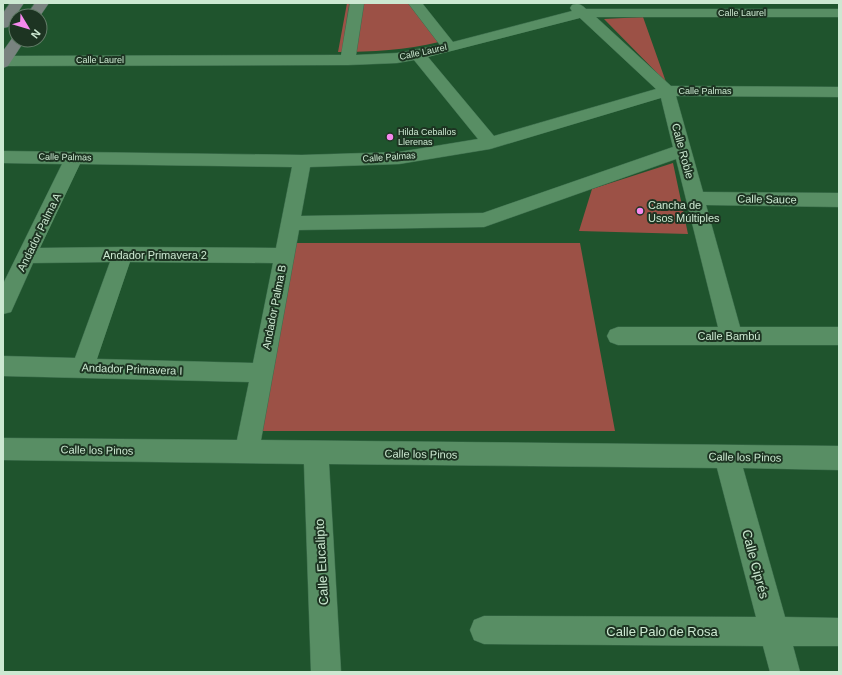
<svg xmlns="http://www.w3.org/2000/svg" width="842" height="675" viewBox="0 0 842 675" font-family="Arial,sans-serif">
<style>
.green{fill:#9c5146}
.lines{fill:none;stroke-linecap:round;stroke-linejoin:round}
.street-casing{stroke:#3d6e4d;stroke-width:1}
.secondary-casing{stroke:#3d6e4d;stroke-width:1}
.street{fill:#588e64;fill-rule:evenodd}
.secondary{fill:#79837f;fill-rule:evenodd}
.poi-dot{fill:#f689ee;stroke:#1d3422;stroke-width:1.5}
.labels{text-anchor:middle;stroke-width:4;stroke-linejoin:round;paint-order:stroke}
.far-street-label{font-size:9px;fill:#cce8d1;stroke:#1d3422}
.far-poi-label{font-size:9px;fill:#cce8d1;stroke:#1d3422;text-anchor:start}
.street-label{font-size:11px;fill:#cce8d1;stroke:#1d3422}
.poi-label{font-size:11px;fill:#cce8d1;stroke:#1d3422;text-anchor:start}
.near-street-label{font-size:13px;fill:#cce8d1;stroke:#1d3422}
</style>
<rect width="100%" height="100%" fill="#1f542d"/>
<path class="green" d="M347,3H410L439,42C406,50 372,52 338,52Z
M643,17L666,82L604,19Z
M673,163L688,234L579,231L592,189Z
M292,243H580L615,431H262Z"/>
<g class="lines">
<g class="street-casing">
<path id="street" d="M350,3H364L356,55L397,53L440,45L408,3H422L453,42L572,11L570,8L572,5C578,3 581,4 586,9H839V17H596L671,86L839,87V97L676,96L703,192L839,193V207L706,205L740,327H839V345H618L610,342L607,336L610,330L618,327H718L676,159L484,227L299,230L261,440L839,446V470L743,468L785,617L839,618V646H793L800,672H770L763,646L484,644L474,640L470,630L474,620L484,616L756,617L717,468L329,464L341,672H311L304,464L3,460V438L237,440L249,382L3,376V356L75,358L110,262L33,263L11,312L3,314V284L62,164L3,163V151L302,155L399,152L478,139L414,60L397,63L348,65L3,66V56L341,55ZM580,18L656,89L494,136L428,57ZM661,98L673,147L483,213L301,216L310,167L399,164L490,149ZM80,164L292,167L276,248L123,247L40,248ZM130,262L273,263L253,363L97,359Z"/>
</g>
<g class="secondary-casing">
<path id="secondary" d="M10,3H24L8,27L3,28V13Z
M35,3H49L40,16H26Z
M16,36V40H25L8,66L3,68V51L13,37Z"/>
</g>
<use href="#street" class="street"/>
<use href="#secondary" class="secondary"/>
</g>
<g class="poi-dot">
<circle cx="390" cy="137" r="4"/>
<circle cx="640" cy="211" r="4"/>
</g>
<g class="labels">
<g class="far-street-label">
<text x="742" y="16">Calle Laurel</text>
<text transform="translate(423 52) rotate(-12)" y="3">Calle Laurel</text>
<text x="100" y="63">Calle Laurel</text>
<text x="705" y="94">Calle Palmas</text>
<text transform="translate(65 157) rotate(1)" y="3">Calle Palmas</text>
<text transform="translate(389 157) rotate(-4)" y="3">Calle Palmas</text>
</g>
<g class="far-poi-label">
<text x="398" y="135">Hilda Ceballos<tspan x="398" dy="10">Llerenas</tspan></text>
</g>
<g class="street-label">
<text transform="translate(683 151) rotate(75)" y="4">Calle Roble</text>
<text transform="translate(767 199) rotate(1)" y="4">Calle Sauce</text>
<text transform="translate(39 232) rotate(-64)" y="4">Andador Palma A</text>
<text x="155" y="259">Andador Primavera 2</text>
<text transform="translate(274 307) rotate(-79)" y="4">Andador Palma B</text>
<text x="729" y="340">Calle Bambú</text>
<text transform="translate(132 369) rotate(2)" y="4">Andador Primavera I</text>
<text transform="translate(97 450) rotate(1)" y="4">Calle los Pinos</text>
<text transform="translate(421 454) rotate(1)" y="4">Calle los Pinos</text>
<text transform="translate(745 457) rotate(1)" y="4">Calle los Pinos</text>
</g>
<g class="poi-label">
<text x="648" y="209">Cancha de<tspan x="648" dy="13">Usos Múltiples</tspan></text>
</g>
<g class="near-street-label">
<text transform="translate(321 562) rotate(-93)" y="5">Calle Eucalipto</text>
<text transform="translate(756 564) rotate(75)" y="5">Calle Ciprés</text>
<text x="662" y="636">Calle Palo de Rosa</text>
</g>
</g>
<rect width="842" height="675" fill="none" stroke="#cce8d1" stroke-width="8"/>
<g transform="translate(28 28) rotate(128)"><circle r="19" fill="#1d3422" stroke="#637c68"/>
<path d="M0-3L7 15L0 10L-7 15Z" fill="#f689ee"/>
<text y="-6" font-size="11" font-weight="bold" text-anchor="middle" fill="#cce8d1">N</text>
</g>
</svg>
